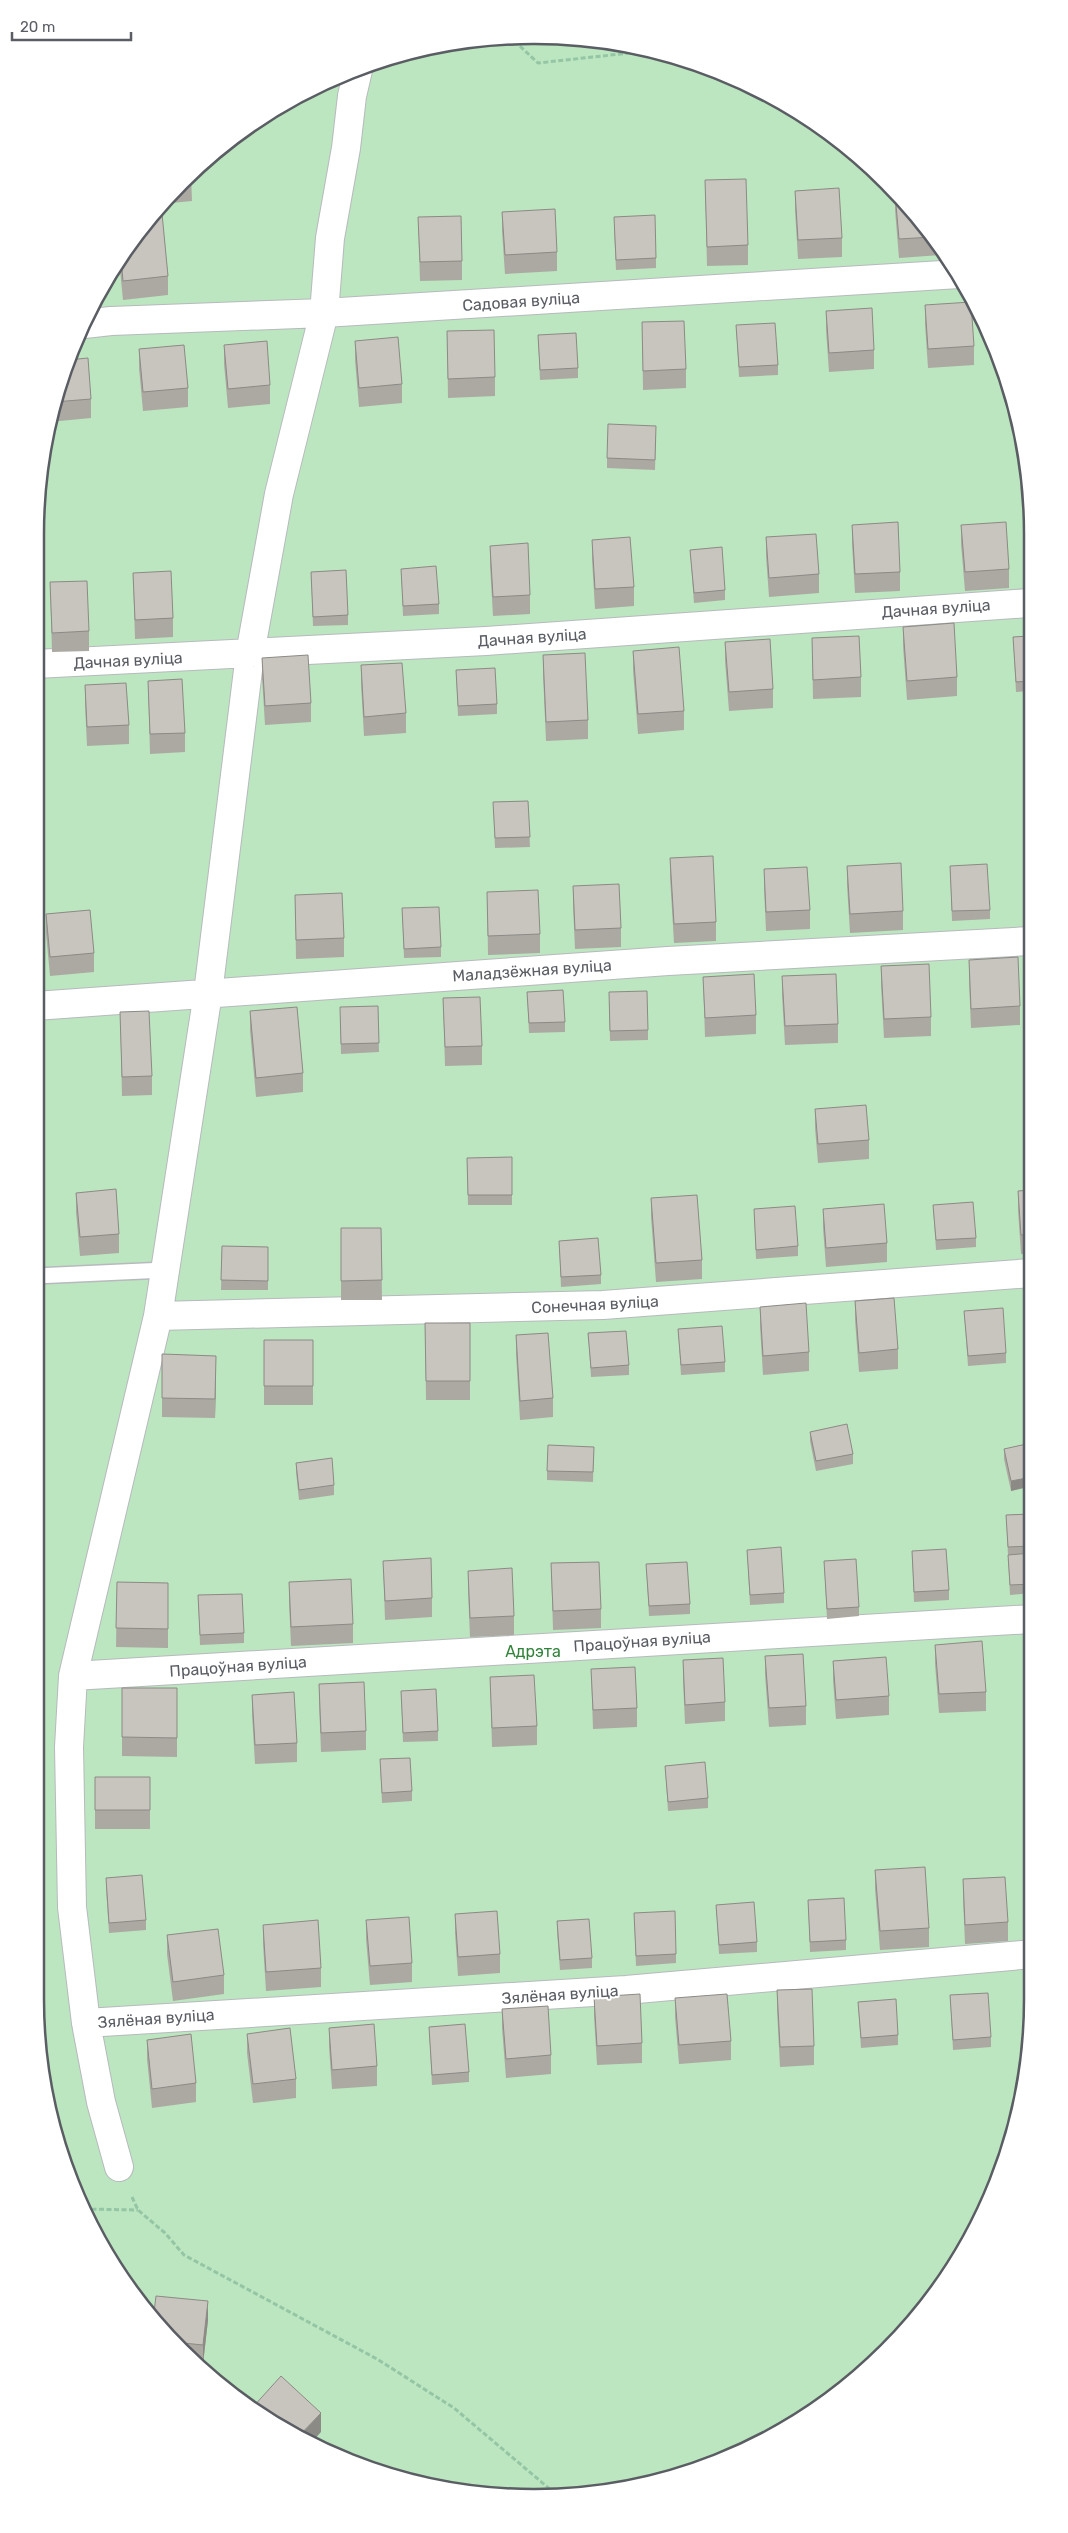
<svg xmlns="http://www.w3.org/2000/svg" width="1068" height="2533" viewBox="0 0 1068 2533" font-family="Rubik,sans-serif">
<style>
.green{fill:#bce6bf}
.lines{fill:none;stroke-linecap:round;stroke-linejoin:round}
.lane-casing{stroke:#b7b9be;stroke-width:18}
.street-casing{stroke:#b7b9be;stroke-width:30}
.path{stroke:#94c5a5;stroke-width:3;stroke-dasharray:5 2.5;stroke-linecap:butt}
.lane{stroke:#fff;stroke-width:15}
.street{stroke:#fff;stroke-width:28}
.wall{fill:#aca9a3}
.shaded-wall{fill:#8c8a85}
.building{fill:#c8c5be;stroke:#8c8a85}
.labels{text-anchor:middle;stroke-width:4;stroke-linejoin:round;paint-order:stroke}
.street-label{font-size:16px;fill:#5a5d63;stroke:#fff}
.park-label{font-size:16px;fill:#30833a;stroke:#fff}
.rim{fill:none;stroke:#5a5d63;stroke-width:2.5}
</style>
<rect width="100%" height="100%" fill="#edebe1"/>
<path class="green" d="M502,36L599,39L695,62L811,119L909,205L966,284L995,343L1029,469L1033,1999L1023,2096L1006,2160L966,2248L909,2328L863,2374L784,2431L695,2471L631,2488L534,2498L437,2488L373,2471L284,2431L205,2374L159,2328L102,2248L62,2160L45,2096L35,1999V534L45,437L62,373L102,284L159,205L230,138L314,86L405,52Z"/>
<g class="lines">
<g class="lane-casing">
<path id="lane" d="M35,1276L165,1270"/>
</g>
<g class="street-casing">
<path id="street" d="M84,324L111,321L324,313L959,274
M35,664L486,641L1029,603
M35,1006L668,961L1030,941
M158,1316L603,1305L1031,1273
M73,1676L1032,1619
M86,2023L626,1990L1033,1954
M119,2167L101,2102L86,2023L72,1907L69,1747L73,1676L158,1316L208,993L250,654L279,494L324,313L330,238L346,148L352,96L358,70"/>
</g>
<path class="path" d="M509,36L538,63L648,51
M132,2197L138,2210L165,2233L184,2255L377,2359L454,2408L558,2496
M84,2209L138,2210"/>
<use href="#lane" class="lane"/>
<use href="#street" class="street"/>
</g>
<path class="wall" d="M191,175L192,201L161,204L168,276V295L123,300L119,260L159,205Z
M705,180L748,245V265L707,266Z
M795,191L842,238V257L798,259L795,210Z
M895,193L909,205L941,249V255L899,258L895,210Z
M502,212L557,252V271L505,274L502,231Z
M418,217L462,261V280L420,281Z
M614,227L656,258V268L616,270Z
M925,305L974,346V365L928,368L925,324Z
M826,311L874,350V369L829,372L826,330Z
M642,322L686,369V388L643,390Z
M736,325L778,365V375L739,377Z
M447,331L495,377V396L448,398Z
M538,335L578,368V378L540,380Z
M355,341L402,384V403L359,407L355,360Z
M224,345L270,385V404L228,408L224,364Z
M139,349L188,388V407L143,411L139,368Z
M62,373L91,399V418L49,422Z
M656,436L655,470L607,468V458Z
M852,525L900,572V591L855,593L852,544Z
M961,525L1009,569V588L965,591L961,544Z
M766,537L819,574V593L769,597L766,556Z
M592,540L634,587V606L595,609L592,559Z
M490,546L530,595V614L493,616L490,565Z
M690,550L725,590V600L694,603Z
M401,569L439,604V614L403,616Z
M311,572L348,615V625L313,626Z
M133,573L173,618V637L135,639Z
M50,582L89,631V651L52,652Z
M903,627L957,677V696L907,700L903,646Z
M1029,636V691L1016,692L1013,637Z
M812,638L861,677V697L813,699Z
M725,642L773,689V708L729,711L725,661Z
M633,651L684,711V730L638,734L633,670Z
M543,655L588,720V739L546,741L543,674Z
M262,658L311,703V722L265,725L262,677Z
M361,665L406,713V733L364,736L361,684Z
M456,670L497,704V714L458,716Z
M148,681L185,733V752L150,754Z
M85,685L129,725V744L87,746L85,704Z
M528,801L530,847L495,848L493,802Z
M670,858L716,922V941L674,943L670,877Z
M847,866L903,911V930L850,933L847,885Z
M950,866L990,910V919L952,921Z
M764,869L810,910V929L766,931L764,888Z
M573,886L621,928V947L575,949L573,905Z
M487,892L540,934V953L488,955Z
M295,895L344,938V957L296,959Z
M402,908L441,947V957L404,958Z
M46,914L94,953V972L50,976L46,933Z
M969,960L1020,1006V1025L971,1028L969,980Z
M881,966L931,1017V1036L884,1038L881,985Z
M782,976L838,1024V1043L785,1045L782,995Z
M703,977L756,1015V1034L705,1037Z
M527,992L565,1022V1032L529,1033Z
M443,998L482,1046V1065L445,1066Z
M609,1002L648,1030V1040L610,1041Z
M378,1006L379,1052L341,1054L340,1017Z
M250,1011L303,1073V1092L256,1097L250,1030Z
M120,1012L152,1076V1095L122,1096Z
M815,1109L869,1140V1159L818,1163L815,1128Z
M512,1157V1205H468L467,1158Z
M1031,1190V1253L1021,1254L1018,1210V1191Z
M76,1193L119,1234V1253L80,1256L76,1212Z
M651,1198L702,1260V1279L656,1282L651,1217Z
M933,1205L976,1238V1247L936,1250Z
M754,1209L798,1246V1256L756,1259Z
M823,1209L887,1243V1262L826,1267L823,1228Z
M341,1228H381L382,1300H341Z
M559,1241L601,1275V1284L561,1287Z
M222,1246L268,1247V1290H221Z
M855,1301L898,1349V1369L859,1372L855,1320Z
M760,1307L809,1352V1371L763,1375L760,1326Z
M964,1311L1006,1353V1363L968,1366Z
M425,1323H470V1400H426Z
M678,1329L725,1362V1372L681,1375Z
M588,1333L629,1365V1375L591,1377Z
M516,1335L553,1398V1417L520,1420L516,1354Z
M264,1340L313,1386V1405H264Z
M216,1375L215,1418L162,1417V1398Z
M810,1432L853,1454V1464L816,1471L810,1441Z
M1031,1443L1032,1486L1011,1491L1004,1459V1449Z
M594,1447L593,1482L547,1480V1471Z
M296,1463L334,1485V1495L299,1500L296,1472Z
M1032,1514V1593L1010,1595L1006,1515Z
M747,1550L784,1593V1603L750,1605Z
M912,1551L949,1590V1600L914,1602Z
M383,1561L432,1598V1617L385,1620Z
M824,1561L859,1607V1616L827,1619Z
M551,1563L601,1609V1628L553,1630Z
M646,1564L690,1604V1614L649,1616Z
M468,1571L514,1616V1635L470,1637L468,1590Z
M117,1582L168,1583V1648L116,1647Z
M289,1582L353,1624V1643L291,1646L289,1601Z
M198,1595L244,1633V1643L200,1645Z
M935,1645L986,1692V1711L939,1713L935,1664Z
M765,1656L806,1706V1725L769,1727L765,1675Z
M683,1660L725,1702V1721L685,1724L683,1679Z
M833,1661L889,1696V1715L836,1719L833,1680Z
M591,1669L637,1708V1727L593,1729Z
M490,1677L537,1726V1745L492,1747Z
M319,1684L366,1731V1750L321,1752L319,1703Z
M122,1688H177V1757L122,1756Z
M401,1691L438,1731V1741L403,1742Z
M252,1695L297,1743V1762L255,1764L252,1714Z
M380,1759L412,1791V1801L382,1803Z
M665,1766L708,1798V1808L668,1811Z
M95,1777H150V1829H95Z
M875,1870L929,1928V1947L880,1950L875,1889Z
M106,1878L146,1920V1930L109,1933L106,1888Z
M963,1879L1008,1922V1941L965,1944L963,1898Z
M808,1900L846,1940V1950L810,1952Z
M716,1905L757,1942V1952L719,1954Z
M634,1913L676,1954V1963L636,1966Z
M455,1914L500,1954V1973L458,1976L455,1933Z
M366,1920L412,1963V1982L370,1985L366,1939Z
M557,1921L592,1958V1968L560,1970L557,1931Z
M263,1925L321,1968V1987L266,1991L263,1944Z
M167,1935L224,1975V1994L173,2001L167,1954Z
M1029,1977L1033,1999L1031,2023L1029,1996Z
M777,1990L814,2046V2065L780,2067L777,2009Z
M950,1995L991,2037V2047L953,2050Z
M594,1997L642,2043V2063L597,2065L594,2016Z
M675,1998L731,2041V2060L679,2064L675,2017Z
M858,2002L898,2035V2045L861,2048Z
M502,2009L551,2055V2074L506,2078L502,2028Z
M429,2027L469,2072V2082L432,2085Z
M329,2028L377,2066V2086L332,2089L329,2047Z
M247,2034L296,2079V2098L253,2103L247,2053Z
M147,2040L196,2083V2102L152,2108L147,2059Z
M208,2320L203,2364L194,2363L159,2328Z"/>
<path class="shaded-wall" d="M216,1356V1375L215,1418V1399Z
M1032,1477V1486L1011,1491V1481Z
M208,2301V2320L203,2364V2345Z
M321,2413V2432L311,2443L298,2437Z"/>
<path class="building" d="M191,175L192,182L183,183Z
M746,179L748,245L707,247L705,180Z
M839,188L842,238L798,240L795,191Z
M895,193L909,205L932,237L899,239Z
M161,203L168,276L123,281L121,258Z
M555,209L557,252L505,255L502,212Z
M655,215L656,258L616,260L614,217Z
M461,216L462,261L420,262L418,217Z
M971,302L974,346L928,349L925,305Z
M872,308L874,350L829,353L826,311Z
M684,321L686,369L643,371L642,322Z
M775,323L778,365L739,367L736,325Z
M494,330L495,377L448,379L447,331Z
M576,333L578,368L540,370L538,335Z
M398,337L402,384L359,388L355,341Z
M267,341L270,385L228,389L224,345Z
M184,345L188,388L143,392L139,349Z
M88,358L91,399L54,402L62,373L68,360Z
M608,424L656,426L655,460L607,458Z
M898,522L900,572L855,574L852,525Z
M1006,522L1009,569L965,572L961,525Z
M816,534L819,574L769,578L766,537Z
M630,537L634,587L595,589L592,540Z
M528,543L530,595L493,597L490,546Z
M722,547L725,590L694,593L690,550Z
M436,566L439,604L403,606L401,569Z
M346,570L348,615L313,617L311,572Z
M171,571L173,618L135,620L133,573Z
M87,581L89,631L52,633L50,582Z
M954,623L957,677L907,681L903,627Z
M859,636L861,677L813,680L812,638Z
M1029,636V681L1016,682L1013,637Z
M770,639L773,689L729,692L725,642Z
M679,647L684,711L638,714L633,651Z
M585,653L588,720L546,722L543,655Z
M308,655L311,703L265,706L262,658Z
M402,663L406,713L364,717L361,665Z
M495,668L497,704L458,706L456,670Z
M182,679L185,733L150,734L148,681Z
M126,683L129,725L87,727L85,685Z
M528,801L530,837L495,838L493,802Z
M713,856L716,922L674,924L670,858Z
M901,863L903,911L850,914L847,866Z
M987,864L990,910L952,911L950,866Z
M807,867L810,910L766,912L764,869Z
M619,884L621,928L575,930L573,886Z
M538,890L540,934L488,936L487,892Z
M342,893L344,938L296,940L295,895Z
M439,907L441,947L404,949L402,908Z
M90,910L94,953L50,957L46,914Z
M1018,957L1020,1006L971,1009L969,960Z
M929,964L931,1017L884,1019L881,966Z
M754,974L756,1015L705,1018L703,977Z
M836,974L838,1024L785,1026L782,976Z
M563,990L565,1022L529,1023L527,992Z
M647,991L648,1030L610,1031L609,992Z
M480,997L482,1046L445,1047L443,998Z
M378,1006L379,1043L341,1044L340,1007Z
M297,1007L303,1073L256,1078L250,1011Z
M149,1011L152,1076L122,1077L120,1012Z
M866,1105L869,1140L818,1144L815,1109Z
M512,1157V1195H468L467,1158Z
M116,1189L119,1234L80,1237L76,1193Z
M1031,1190V1234L1021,1235L1018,1191Z
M697,1195L702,1260L656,1263L651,1198Z
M973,1202L976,1238L936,1240L933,1205Z
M884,1204L887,1243L826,1248L823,1209Z
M795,1206L798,1246L756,1250L754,1209Z
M341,1228H381L382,1280L341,1281Z
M598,1238L601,1275L561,1277L559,1241Z
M222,1246L268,1247V1281L221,1280Z
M894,1298L898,1349L859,1353L855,1301Z
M806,1303L809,1352L763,1356L760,1307Z
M1003,1308L1006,1353L968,1356L964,1311Z
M425,1323H470V1381H426Z
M722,1326L725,1362L681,1365L678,1329Z
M626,1331L629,1365L591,1368L588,1333Z
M548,1333L553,1398L520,1401L516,1335Z
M264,1340H313V1386H264Z
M162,1354L216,1356L215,1399L162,1398Z
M847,1424L853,1454L816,1461L810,1432Z
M1031,1443L1032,1477L1011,1481L1004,1449Z
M548,1445L594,1447L593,1472L547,1471Z
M332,1458L334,1485L299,1490L296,1463Z
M1032,1514V1546L1008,1547L1006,1515Z
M781,1547L784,1593L750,1595L747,1550Z
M946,1549L949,1590L914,1592L912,1551Z
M1032,1553V1584L1010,1585L1008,1555Z
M431,1558L432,1598L385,1601L383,1561Z
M856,1559L859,1607L827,1609L824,1561Z
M599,1562L601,1609L553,1611L551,1563Z
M687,1562L690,1604L649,1606L646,1564Z
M512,1568L514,1616L470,1618L468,1571Z
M351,1579L353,1624L291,1627L289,1582Z
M117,1582L168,1583V1629L116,1628Z
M242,1594L244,1633L200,1635L198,1595Z
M982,1641L986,1692L939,1694L935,1645Z
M803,1654L806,1706L769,1708L765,1656Z
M886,1657L889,1696L836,1700L833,1661Z
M723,1658L725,1702L685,1705L683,1660Z
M635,1667L637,1708L593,1710L591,1669Z
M534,1675L537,1726L492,1728L490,1677Z
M364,1682L366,1731L321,1733L319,1684Z
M122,1688H177V1738L122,1737Z
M436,1689L438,1731L403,1733L401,1691Z
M294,1692L297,1743L255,1745L252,1695Z
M410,1758L412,1791L382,1793L380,1759Z
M705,1762L708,1798L668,1802L665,1766Z
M95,1777H150V1810H95Z
M925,1867L929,1928L880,1931L875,1870Z
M142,1875L146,1920L109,1923L106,1878Z
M1005,1877L1008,1922L965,1925L963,1879Z
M844,1898L846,1940L810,1942L808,1900Z
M754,1902L757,1942L719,1945L716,1905Z
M497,1911L500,1954L458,1957L455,1914Z
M675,1911L676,1954L636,1956L634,1913Z
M409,1917L412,1963L370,1966L366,1920Z
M589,1919L592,1958L560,1960L557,1921Z
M318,1920L321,1968L266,1972L263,1925Z
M218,1929L224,1975L173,1982L167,1935Z
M1029,1977H1033V1999L1031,2015Z
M812,1989L814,2046L780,2047L777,1990Z
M988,1993L991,2037L953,2040L950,1995Z
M640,1994L642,2043L597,2046L594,1997Z
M727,1994L731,2041L679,2045L675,1998Z
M896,1999L898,2035L861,2038L858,2002Z
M548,2006L551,2055L506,2059L502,2009Z
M374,2024L377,2066L332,2070L329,2028Z
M465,2024L469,2072L432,2075L429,2027Z
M290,2028L296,2079L253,2084L247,2034Z
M191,2034L196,2083L152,2089L147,2040Z
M156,2296L208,2301L203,2345L173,2342L159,2328L153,2320Z
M281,2376L321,2413L298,2437L284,2431L252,2408Z"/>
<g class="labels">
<g class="street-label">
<text transform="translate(521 301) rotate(-4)" y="6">Садовая вуліца</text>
<text transform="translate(936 608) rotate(-4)" y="6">Дачная вуліца</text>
<text transform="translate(532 637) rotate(-4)" y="6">Дачная вуліца</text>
<text transform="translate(128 660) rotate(-3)" y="6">Дачная вуліца</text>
<text transform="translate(532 970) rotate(-4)" y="6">Маладзёжная вуліца</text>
<text transform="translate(595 1304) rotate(-3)" y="6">Сонечная вуліца</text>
<text transform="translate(642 1641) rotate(-4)" y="6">Працоўная вуліца</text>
<text transform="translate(238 1666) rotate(-4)" y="6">Працоўная вуліца</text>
<text transform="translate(560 1994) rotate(-4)" y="6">Зялёная вуліца</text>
<text transform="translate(156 2018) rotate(-4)" y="6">Зялёная вуліца</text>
</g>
<g class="park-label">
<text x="533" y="1657">Адрэта</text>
</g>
</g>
<path d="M0 0H1068V2533H0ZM534 44H534A490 490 0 0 1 1024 534V1999A490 490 0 0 1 534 2489H534A490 490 0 0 1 44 1999V534A490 490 0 0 1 534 44Z" fill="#fff" fill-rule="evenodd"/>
<path class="rim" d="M534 44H534A490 490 0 0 1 1024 534V1999A490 490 0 0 1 534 2489H534A490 490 0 0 1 44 1999V534A490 490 0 0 1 534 44Z"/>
<path d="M12 32v8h119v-8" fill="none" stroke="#5a5d63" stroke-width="2.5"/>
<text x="20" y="32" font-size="15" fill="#5a5d63" stroke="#ffffff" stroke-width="4" paint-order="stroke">20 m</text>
</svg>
